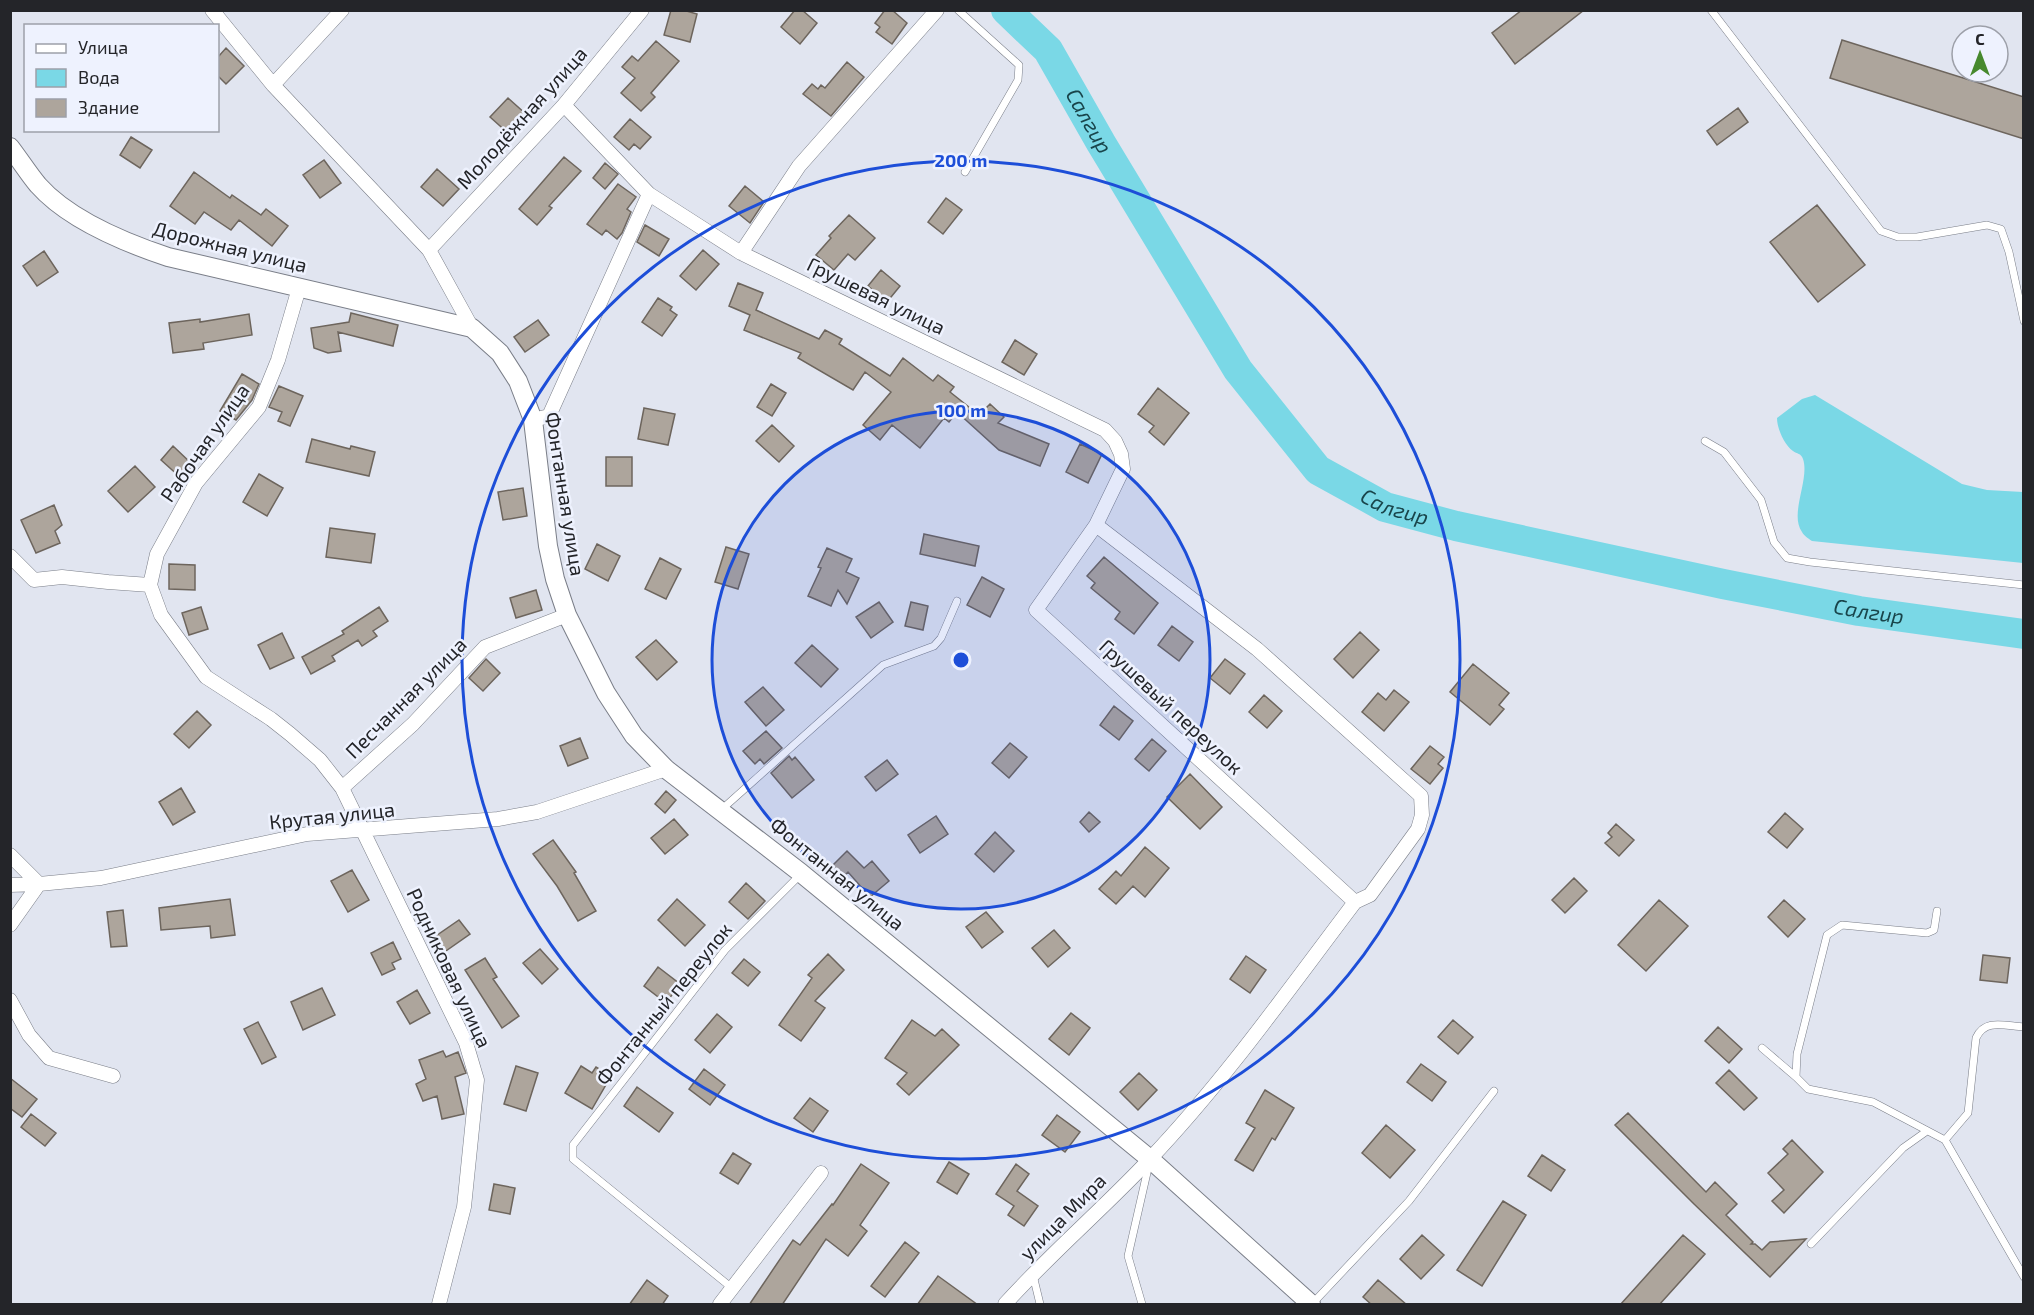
<svg xmlns="http://www.w3.org/2000/svg" width="2034" height="1315" viewBox="0 0 2034 1315" font-family="'Exo 2',sans-serif">
<style>
.water{fill:#7ad8e6}
.lines{fill:none;stroke-linecap:round;stroke-linejoin:round}
.river{stroke:#7ad8e6;stroke-width:30}
.building{fill:#ada59c;stroke:#6d655d;stroke-width:1.5}
.lane-casing{stroke:#7a7e88;stroke-width:8}
.street-casing{stroke:#7a7e88;stroke-width:15}
.secondary-casing{stroke:#7a7e88;stroke-width:20}
.lane{stroke:#fff;stroke-width:7}
.street{stroke:#fff;stroke-width:14}
.secondary{stroke:#fff;stroke-width:18}
.ring{fill:none;stroke:#1d4ed8;stroke-width:3}
.labels{text-anchor:middle;stroke-width:5;stroke-linejoin:round;paint-order:stroke}
.street-label{font-size:20px;fill:#242529;stroke:#eef2fe}
.water-label{font-size:21px;font-style:italic;fill:#19454b;stroke:#eef2fe}
.centre{fill:#1d4ed8;stroke:#eef2fe;stroke-width:3}
.ring-label{font-size:18px;text-anchor:middle;font-weight:bold;fill:#1d4ed8;stroke:#eef2fe;stroke-width:5;stroke-linejoin:round;paint-order:stroke}
</style>
<rect width="100%" height="100%" fill="#e1e5f0"/>
<path class="water" d="M1815,395L1962,484L1987,490L2023,492V563L1812,541C1809,539 1804,536 1802,532C1789,514 1810,479 1803,459C1801,453 1797,454 1793,451C1784,445 1777,428 1777,418L1802,399Z"/>
<g class="lines">
<path class="river" id="s1" d="M1006,10L1048,50L1101,143L1238,370L1318,470L1385,507L1456,526L1723,584L1859,611L2024,634"/>
</g>
<path class="building" d="M671,10H683L697,14L690,42L664,35Z
M795,10H802L817,23L800,44L781,27Z
M885,10H892L907,23L892,44L876,32L880,27L875,23Z
M1522,10H1584L1515,64L1492,33Z
M1842,40L2024,97V139L1830,78Z
M656,41L679,61L651,93L655,97L641,111L621,93L635,78L622,67L632,56L638,61Z
M226,48L244,66L226,84L218,76V57Z
M847,62L864,77L831,116L803,94L812,84L818,89L821,85L825,88Z
M508,98L527,115L509,134L490,117Z
M1738,108L1748,122L1717,145L1707,131Z
M630,119L651,137L640,149L634,144L629,150L614,137Z
M131,137L152,150L140,168L120,155Z
M564,157L581,171L549,206L552,208L537,225L519,209Z
M324,160L341,183L320,198L303,175Z
M605,163L618,174L605,189L593,178Z
M437,169L459,189L443,206L421,187Z
M194,172L230,198L232,195L261,215L266,209L288,226L272,246L239,220L231,230L204,212L195,224L170,206Z
M618,184L636,197L627,209L631,212L622,233L617,239L606,230L602,235L587,224Z
M745,186L764,202L750,223L729,206Z
M946,198L962,210L943,234L928,222Z
M1817,205L1865,265L1818,302L1770,242Z
M849,215L875,238L855,260L848,254L834,270L816,255L831,238L829,236Z
M645,225L669,239L659,256L637,242Z
M703,250L719,264L696,290L680,276Z
M44,251L58,272L37,286L23,266Z
M881,270L900,286L887,302L868,286Z
M738,283L763,293L756,310L819,339L825,330L842,339L839,344L890,376L903,358L933,381L938,375L954,387L950,392L979,415L990,404L1004,417L998,423L1049,444L1040,466L999,450L957,412L949,422L944,418L920,448L892,425L880,440L863,425L891,392L865,372L853,390L798,358L801,353L744,330L750,315L729,306Z
M658,298L672,307L670,310L677,315L662,336L642,322Z
M351,313L398,325L393,346L338,332L341,351L328,353L314,348L311,328L349,322Z
M249,314L252,335L203,343L204,349L173,353L169,323L200,319V322Z
M538,320L549,335L525,352L514,337Z
M1015,340L1037,354L1024,375L1002,362Z
M242,374L259,384L252,400L236,420L220,411Z
M771,384L786,393L772,416L757,407Z
M279,386L303,396L290,426L278,421L282,412L269,407Z
M1158,388L1189,413L1164,445L1149,432L1154,426L1138,414Z
M644,408L675,414L668,445L638,439Z
M772,425L794,446L779,462L756,441Z
M312,439L350,449L351,446L375,452L369,476L306,462Z
M1080,444L1102,454L1088,483L1066,472Z
M173,446L193,465L181,478L161,460Z
M606,457H632V486H606Z
M135,466L155,487L128,512L108,491Z
M259,474L283,488L267,516L243,502Z
M523,488L527,516L503,520L498,492Z
M54,505L62,525L55,531L60,543L36,553L21,520Z
M330,528L375,534L371,563L326,557Z
M924,534L979,546L975,566L920,554Z
M597,544L620,556L608,581L585,569Z
M726,547L749,554L738,589L715,582Z
M827,548L852,559L846,572L859,578L847,604L838,590L831,606L808,596L821,568L818,567Z
M1104,557L1158,603L1134,634L1115,619L1120,612L1091,588L1095,583L1087,576Z
M660,558L681,569L666,599L645,589Z
M169,564L195,565V590L169,589Z
M982,577L1004,589L990,617L967,605Z
M536,590L542,610L516,618L510,598Z
M879,602L893,622L871,638L856,617Z
M911,602L928,606L923,630L905,626Z
M201,607L208,629L189,635L182,613Z
M379,607L388,621L373,631L377,636L362,646L358,640L332,656L335,661L311,674L302,657L344,634L342,631Z
M1172,626L1193,642L1179,661L1158,645Z
M1360,632L1379,650L1353,678L1334,659Z
M282,633L294,658L270,669L258,645Z
M656,640L677,662L657,680L636,657Z
M812,645L838,669L821,687L795,663Z
M486,659L500,673L483,691L469,678Z
M1225,659L1245,674L1230,694L1210,678Z
M1473,664L1509,693L1499,705L1504,709L1490,725L1450,692Z
M763,687L784,710L766,726L745,702Z
M1394,690L1409,702L1384,731L1362,712L1378,693L1386,700Z
M1264,695L1282,711L1267,728L1249,712Z
M1114,706L1133,721L1119,740L1100,725Z
M197,711L211,725L189,748L174,734Z
M766,731L782,748L764,764L760,759L755,764L743,751Z
M580,738L588,758L568,766L560,746Z
M1152,739L1166,751L1149,771L1135,759Z
M1010,743L1027,757L1009,778L992,763Z
M1430,746L1444,757L1438,764L1443,768L1430,784L1411,769Z
M789,756L792,760L795,757L814,780L792,798L771,773Z
M887,760L898,774L876,791L865,777Z
M1190,774L1222,807L1200,829L1167,797Z
M181,788L195,812L173,825L159,802Z
M666,791L676,800L665,813L655,804Z
M1089,812L1100,822L1089,832L1080,822Z
M1785,813L1803,829L1787,848L1768,832Z
M936,816L948,834L920,853L908,835Z
M674,819L688,835L665,854L651,838Z
M1616,824L1634,840L1619,856L1605,843L1612,837L1608,833Z
M995,832L1014,851L994,872L975,854Z
M553,840L576,872L574,873L596,911L578,921L557,886L533,854Z
M1145,847L1169,868L1145,897L1133,886L1116,904L1099,889L1116,871L1121,876Z
M847,851L864,868L872,861L889,881L870,897L848,872L839,881L828,870Z
M352,870L369,900L348,912L331,881Z
M1574,878L1587,891L1565,913L1552,900Z
M746,883L765,901L748,919L729,902Z
M230,899L235,935L211,938L210,926L161,930L159,908Z
M677,899L705,925L685,946L658,920Z
M1659,900L1688,926L1646,971L1618,945Z
M1784,900L1805,919L1788,937L1768,917Z
M123,910L127,946L111,947L107,912Z
M986,912L1003,932L982,948L966,927Z
M459,920L470,934L443,953L433,938Z
M1054,930L1070,948L1048,967L1032,948Z
M393,942L401,959L392,963L395,969L382,975L371,953Z
M540,949L558,969L542,984L523,963Z
M828,954L844,970L815,1001L825,1008L801,1041L779,1025L812,978L808,975Z
M1983,955L2010,958L2007,983L1980,980Z
M1246,956L1266,970L1250,993L1230,979Z
M485,958L497,977L493,979L519,1016L502,1028L465,970Z
M744,959L760,972L748,986L732,973Z
M658,967L680,984L666,1003L644,986Z
M322,988L335,1015L303,1030L291,1002Z
M417,990L430,1013L410,1024L397,1002Z
M1071,1013L1090,1028L1069,1055L1049,1039Z
M717,1014L732,1027L710,1053L695,1040Z
M912,1020L935,1036L942,1029L959,1045L909,1095L897,1084L907,1073L885,1058Z
M1453,1020L1473,1037L1458,1054L1438,1037Z
M258,1022L276,1057L262,1064L244,1029Z
M1718,1027L1742,1049L1729,1063L1705,1041Z
M443,1051L446,1057L458,1052L466,1073L455,1077L464,1114L442,1119L437,1096L423,1101L416,1084L426,1079L419,1060Z
M1421,1064L1446,1082L1432,1101L1407,1082Z
M516,1066L538,1073L526,1111L504,1104Z
M581,1066L592,1073L596,1067L611,1076L592,1109L565,1093Z
M704,1069L725,1085L710,1105L689,1089Z
M1729,1070L1757,1098L1744,1110L1716,1083Z
M1139,1073L1157,1090L1138,1110L1120,1092Z
M10,1078L37,1099L22,1117L10,1108Z
M637,1087L673,1113L659,1132L624,1106Z
M1265,1090L1294,1108L1275,1140L1272,1138L1253,1171L1235,1160L1255,1128L1246,1123Z
M810,1098L828,1111L813,1132L794,1118Z
M1628,1113L1706,1192L1715,1182L1737,1204L1726,1215L1753,1242L1751,1244H1755L1762,1250L1770,1242L1806,1239L1770,1277L1694,1204L1615,1125Z
M31,1114L56,1133L45,1146L21,1127Z
M1057,1115L1080,1132L1065,1152L1042,1135Z
M1386,1125L1415,1150L1390,1178L1362,1153Z
M1792,1140L1823,1172L1784,1213L1772,1201L1784,1190L1768,1173L1788,1154L1783,1149Z
M733,1153L751,1164L738,1184L720,1173Z
M1542,1155L1565,1170L1551,1191L1528,1176Z
M949,1162L969,1174L957,1194L937,1182Z
M861,1164L889,1183L860,1225L867,1231L848,1256L826,1239L782,1305H749L793,1240L800,1245L832,1204L833,1205Z
M1016,1164L1029,1174L1017,1191L1038,1206L1024,1226L1008,1215L1014,1206L996,1194Z
M494,1184L515,1188L510,1214L489,1210Z
M1503,1201L1526,1215L1482,1286L1457,1270Z
M1422,1235L1444,1255L1421,1279L1400,1259Z
M1683,1235L1705,1254L1659,1305H1620Z
M905,1242L919,1253L885,1297L871,1286Z
M938,1276L978,1305H917Z
M647,1280L668,1296L662,1305H629Z
M1378,1280L1407,1305H1372L1363,1297Z"/>
<g class="lines">
<g class="lane-casing">
<path id="lane" d="M958,10L1019,65L1018,80L965,172
M1711,10L1881,231L1898,237H1917L1987,225L2001,229L2009,252L2024,321
M1705,441L1724,452L1761,500L1774,542L1787,558L1810,562L2024,585
M721,810L883,665L934,646L941,638L957,601
M1937,911L1934,930L1927,933L1842,925L1827,935L1797,1054L1796,1077L1808,1089L1873,1102L1945,1140L2024,1277
M1762,1048L1796,1077
M1945,1140L1968,1113L1976,1038C1985,1018 2005,1026 2024,1027
M1811,1244L1903,1148L1927,1131
M1033,1275L1040,1304
M732,1288L573,1159V1145L725,950L800,875
M1142,1304L1128,1256L1149,1164
M1312,1304L1409,1201L1494,1091"/>
</g>
<g class="street-casing">
<path id="street" d="M212,10L273,85L429,250L472,328
M273,85L342,10
M564,105L649,194L741,253L1105,430L1115,441L1121,454L1123,469L1096,525L1036,610L1355,902
M429,250L564,105L642,10
M741,253L799,166L937,10
M533,420L549,416L649,194
M10,556L34,580L62,577L108,582L150,585L161,615L206,677L271,719L290,734L320,760L342,788L466,1043L477,1080L464,1207L439,1304
M150,585L157,554L196,483L259,407L278,360L299,288
M342,788L413,724L485,647L567,615
M10,855L39,884L101,878L307,834L498,819L537,812L666,769
M10,885L39,884
M10,925L39,884
M10,1000L29,1035L49,1058L113,1076
M720,1304L821,1173
M1005,1304C1051,1253 1103,1209 1150,1159C1225,1080 1289,989 1355,902L1370,895L1418,829L1422,815L1421,796L1257,649L1096,525"/>
</g>
<g class="secondary-casing">
<path id="secondary" d="M10,147C20,160 28,173 38,185C68,219 126,243 168,257L472,328L500,353L518,381L533,420L548,546L555,579L567,615L606,693L634,736L666,769L801,873L1150,1159L1311,1304"/>
</g>
<use href="#lane" class="lane"/>
<use href="#street" class="street"/>
<use href="#secondary" class="secondary"/>
</g>
<circle cx="961" cy="660" r="249" fill="#1d4ed8" fill-opacity=".12"/>
<g class="ring">
<circle cx="961" cy="660" r="249"/>
<circle cx="961" cy="660" r="499"/>
</g>
<g class="labels">
<g class="street-label">
<text transform="translate(522 118) rotate(-48)" y="7">Молодёжная улица</text>
<text transform="translate(230 247) rotate(14)" y="7">Дорожная улица</text>
<text transform="translate(876 296) rotate(26)" y="7">Грушевая улица</text>
<text transform="translate(205 443) rotate(-55)" y="7">Рабочая улица</text>
<text transform="translate(565 494) rotate(81)" y="7">Фонтанная улица</text>
<text transform="translate(406 698) rotate(-45)" y="7">Песчанная улица</text>
<text transform="translate(1171 707) rotate(43)" y="7">Грушевый переулок</text>
<text transform="translate(332 816) rotate(-6)" y="7">Крутая улица</text>
<text transform="translate(837 874) rotate(39)" y="7">Фонтанная улица</text>
<text transform="translate(449 968) rotate(65)" y="7">Родниковая улица</text>
<text transform="translate(664 1004) rotate(-51)" y="7">Фонтанный переулок</text>
<text transform="translate(1063 1217) rotate(-45)" y="7">улица Мира</text>
</g>
<g class="water-label">
<text dy="7" stroke="none"><textPath href="#s1" startOffset="140">Салгир</textPath></text>
<text dy="7" stroke="none"><textPath href="#s1" startOffset="644">Салгир</textPath></text>
<text dy="7" stroke="none"><textPath href="#s1" startOffset="1130">Салгир</textPath></text>
</g>
</g>
<circle cx="961" cy="660" r="9" class="centre"/>
<g class="ring-label">
<text x="961" y="167">200 m</text>
<text x="961" y="417">100 m</text>
</g>
<rect width="2034" height="1315" fill="none" stroke="#242529" stroke-width="24"/>
<rect x="24" y="24" width="195" height="108" fill="#eef2fe" stroke="#9da0a9" stroke-width="1.5"/>
<rect x="36" y="44" width="30" height="9" fill="#ffffff" stroke="#9da0a9" stroke-width="1.5"/>
<text x="78" y="54" font-size="18" fill="#242529">Улица</text>
<rect x="36" y="69" width="30" height="18" fill="#7ad8e6" stroke="#9da0a9" stroke-width="1.5"/>
<text x="78" y="84" font-size="18" fill="#242529">Вода</text>
<rect x="36" y="99" width="30" height="18" fill="#ada59c" stroke="#9da0a9" stroke-width="1.5"/>
<text x="78" y="114" font-size="18" fill="#242529">Здание</text>
<g transform="translate(1980 54)"><circle r="28" fill="#eef2fe" stroke="#9da0a9" stroke-width="1.5"/>
<path d="M0-4.5L10 22L0 15L-10 22Z" fill="#46892d"/>
<text y="-9" font-size="16" font-weight="bold" text-anchor="middle" fill="#242529">С</text>
</g>
</svg>
